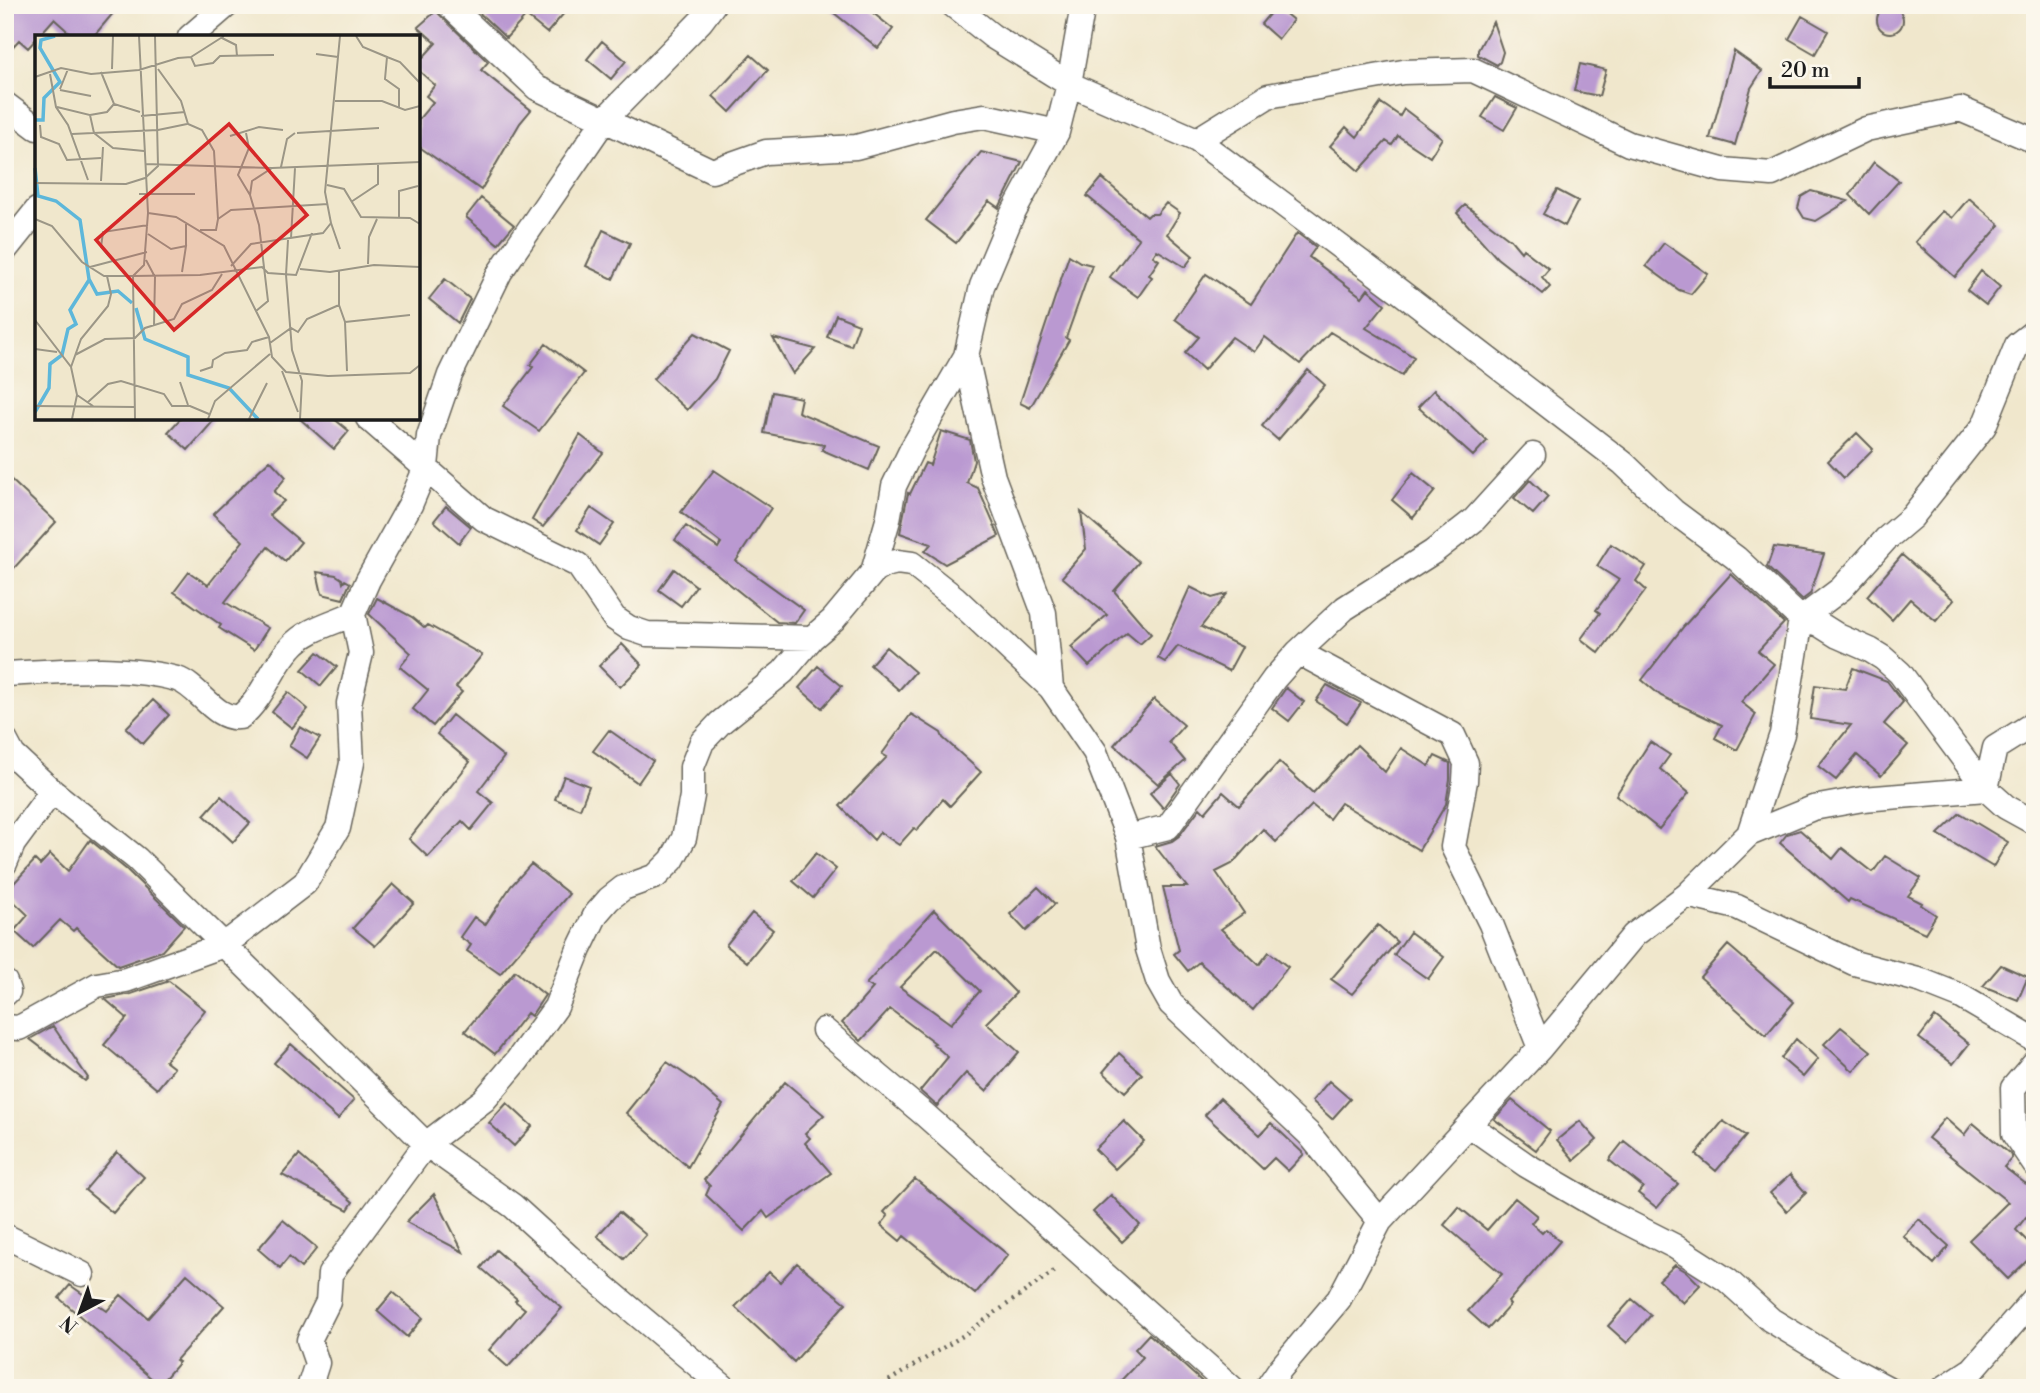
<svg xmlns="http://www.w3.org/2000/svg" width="2040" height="1393" viewBox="0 0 2040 1393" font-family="'Libre Bodoni',serif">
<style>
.building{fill:#ba99d1;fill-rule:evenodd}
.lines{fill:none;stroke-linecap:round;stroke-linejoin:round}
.street-casing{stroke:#66635a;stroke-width:27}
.path{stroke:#66635a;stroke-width:4.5;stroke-dasharray:2 5;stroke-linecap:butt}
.street{stroke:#fff;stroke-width:24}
.inset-river{fill:none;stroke:#5db7da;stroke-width:3.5}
.inset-road{fill:none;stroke:#9b9686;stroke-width:2}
.view{fill:#d62828;fill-opacity:0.15;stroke:#d62828;stroke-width:3.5}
.inset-edge{fill:none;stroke:#1c1c1c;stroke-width:3.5}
</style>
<rect width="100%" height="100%" fill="#fbf7ec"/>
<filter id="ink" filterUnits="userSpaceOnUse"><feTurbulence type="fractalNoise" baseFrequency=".0143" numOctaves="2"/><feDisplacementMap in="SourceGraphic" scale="14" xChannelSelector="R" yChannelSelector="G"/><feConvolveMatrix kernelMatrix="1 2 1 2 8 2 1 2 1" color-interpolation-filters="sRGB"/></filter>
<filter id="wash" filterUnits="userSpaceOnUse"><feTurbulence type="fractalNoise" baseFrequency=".00686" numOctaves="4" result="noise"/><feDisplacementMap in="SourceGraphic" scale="28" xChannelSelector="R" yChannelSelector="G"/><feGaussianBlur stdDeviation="1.57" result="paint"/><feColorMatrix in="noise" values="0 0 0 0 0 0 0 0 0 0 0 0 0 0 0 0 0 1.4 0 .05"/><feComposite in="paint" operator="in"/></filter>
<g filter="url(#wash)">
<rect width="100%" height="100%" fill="#f0e7cc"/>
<g id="blocks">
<path class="building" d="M5,5H120L93,37H74L54,19L28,48L19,40L5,55Z
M471,5H571L547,33L526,16L506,38Z
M824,5H863L893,29L878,48Z
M1276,6L1293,20L1278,39L1261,24Z
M1877 20a13 13 0 1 1 26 0a13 13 0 1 1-26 0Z
M436,11L488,62L481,70L531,110L520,123L481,190L418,146V120L433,102L426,96L435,85L418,70V63L436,43L418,27Z
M1802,16L1828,31L1815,54L1789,39Z
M1493,22L1503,52L1500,62L1497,65L1478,55V50Z
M602,41L626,61L611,79L587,59Z
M1734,51L1762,71L1751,88L1735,145L1710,138Z
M751,55L768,70L730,112L713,96Z
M1580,64L1606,70L1599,96L1574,91Z
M1495,97L1517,108L1504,130L1482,117Z
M1381,103L1400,116L1404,109L1442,138L1430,157L1398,136L1392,145L1386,141L1359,171L1330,146L1346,127L1357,137Z
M981,152L1022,162L999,208L989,201L956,243L926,220Z
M1874,162L1899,181L1869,214L1850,195Z
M1102,178L1147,217L1150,214H1157L1166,203L1180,213L1167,234L1193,256L1185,267L1157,250L1153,256L1159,260L1149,275L1152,277L1138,297L1110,277L1139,239L1087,196Z
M1557,190L1578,201L1565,226L1543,214Z
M1811,191L1848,201L1816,221L1804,218L1798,208L1801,197Z
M481,198L514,225L498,244L466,217Z
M1969,198L2000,225L1955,277L1915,242L1942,211L1952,218Z
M1465,205L1511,240L1521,252L1523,249L1549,269L1542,277L1550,287L1543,294L1497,258L1457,213Z
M603,230L630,243L613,279L586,266Z
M1297,233L1316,247L1309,257L1362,297L1368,289L1385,304L1366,328L1414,357L1402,376L1330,332L1300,364L1265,337L1254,352L1232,337L1204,370L1185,353L1199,337L1175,319L1206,274L1251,304Z
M1664,243L1708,274L1691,294L1679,290L1646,266Z
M1069,255L1080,262L1092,265L1066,338L1069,340L1030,408L1020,403Z
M1981,271L2000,287L1986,305L1967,290Z
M445,279L470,299L458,323L429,299Z
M836,315L859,324L851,346L827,337Z
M695,333L729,351L715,379L687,410L653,379Z
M773,338L815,349L793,374Z
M546,344L584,373L539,431L503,406L533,367L530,365Z
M1308,370L1325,385L1278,440L1262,426Z
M1434,390L1487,441L1473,456L1418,407Z
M772,392L801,398L798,412L879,446L869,470L822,450L824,445L764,433Z
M181,418H216L188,450L168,432Z
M299,418H333L349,431L334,449Z
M941,431L970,440L974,461L967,483L978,488L999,536L945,564L925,551L931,544L900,533L908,493L910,494L925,463L930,465Z
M1857,433L1873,449L1844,478L1828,461Z
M580,435L603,453L543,527L532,520Z
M270,460L286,477L274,492L284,501L269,515L301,542L285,561L268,547L225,602L268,628L254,650L219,628L221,625L174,592L189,572L208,585L243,541L213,514Z
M714,470L771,508L736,561L804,610L795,623L777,622L675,540L686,526L718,548L721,543L681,512Z
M1413,473L1435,491L1413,518L1392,500Z
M5,474L56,522L5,578Z
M1530,480L1548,497L1533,514L1514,498Z
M446,506L471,527L459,543L434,521Z
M591,508L614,524L599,545L577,530Z
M1081,512L1139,562L1114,591L1151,634L1140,644L1127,633L1089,666L1071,647L1107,615L1062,577L1086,549Z
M1611,544L1646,566L1636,581L1646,590L1599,653L1581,639L1600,613L1596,610L1619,580L1597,566Z
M1774,547L1824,554L1810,594L1802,600L1767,567Z
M1902,555L1954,600L1936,621L1910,599L1892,620L1867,596Z
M674,569L696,586L681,606L659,590Z
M317,572L336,575L342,579L343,583L345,580L350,583L343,599L322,594Z
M1731,574L1784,623L1758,651L1774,664L1741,702L1756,714L1737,750L1715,738L1722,725L1661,696L1642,680L1684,626Z
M1190,587L1212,598L1227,594L1201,627L1242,647L1229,671L1178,646L1165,662L1158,658Z
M377,598L412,617L425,628L428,625L482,655L456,687L462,692L433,726L413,709L428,690L400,667L411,653L369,614Z
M622,644L642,665L620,687L599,666Z
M886,647L915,672L899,690L870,665Z
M318,652L337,667L321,686L302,670Z
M818,666L842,686L822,708L799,688Z
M1853,668L1887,681L1903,702L1884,724L1908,745L1881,776L1857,755L1836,780L1818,766L1851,725L1810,719L1815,685L1845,689Z
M1327,685L1361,703L1347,723L1316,701Z
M1286,688L1304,702L1289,721L1272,708Z
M288,692L308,709L292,728L272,712Z
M1154,699L1184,725L1169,742L1185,761L1158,784L1114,745Z
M153,700L169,715L143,744L126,728Z
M911,714L941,733L943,738L981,772L950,806L943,799L917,830L914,828L899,845L880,832L874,840L840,806L887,757L882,754Z
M452,715L504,757L478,791L493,803L471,830L462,821L428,857L409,839L470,762L437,734Z
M300,727L320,738L307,758L289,746Z
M609,730L653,761L638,783L593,751Z
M1650,742L1670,755L1660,769L1689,793L1659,829L1616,795Z
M1357,745L1385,772L1401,748L1429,766L1435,756L1450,763V779L1446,804L1419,850L1341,803L1329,819L1312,805L1276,842L1263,829L1232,864L1216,872L1244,913L1221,929L1259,965L1269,952L1288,967L1253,1010L1199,962L1188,971L1174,954L1179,950L1163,887H1187L1155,846L1172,841L1179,836L1200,808L1205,813L1223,792L1239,806L1279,762L1313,793Z
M1172,774L1180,784L1163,808L1150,793Z
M564,776L589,786L580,809L555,799Z
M221,796L250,823L233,842L204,815Z
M1960,813L2008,842L1993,867L1938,834Z
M1800,830L1833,859L1842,848L1873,872L1885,856L1921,878L1908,896L1922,903L1921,905L1936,915L1925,933L1850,899L1848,902L1780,843L1787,834Z
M90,840L127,870L184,926L162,951L118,966L76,928L73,931L60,920L33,948L14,931L28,915L5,893L35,860L40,865L50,854L68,871Z
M816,853L836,869L813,898L793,881Z
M531,864L569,894L500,974L467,951L471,945L460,937L474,917L485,925L511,886Z
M393,884L414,903L375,946L353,928Z
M1038,887L1055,904L1026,931L1010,914Z
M934,910L1016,993L986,1023L1019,1052L986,1091L966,1073L937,1106L920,1091L948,1057L933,1044L935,1043L890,1009L861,1041L842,1023L873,988L866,984ZM937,949L980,991L951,1024L900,987Z
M752,913L773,930L747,962L726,945Z
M1378,925L1397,942L1352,994L1331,979Z
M1410,932L1444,957L1428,979L1394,955Z
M1728,945L1794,1002L1766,1035L1700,977Z
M2001,965L2028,977L2018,1000L1983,986Z
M515,971L545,995L531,1016L527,1013L495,1054L465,1031Z
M169,981L205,1010L165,1061L174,1068L157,1089L104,1045L127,1018L105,999L131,994Z
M1935,1017L1969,1044L1953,1064L1919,1038Z
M53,1026L88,1078L85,1081L30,1039Z
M1841,1027L1871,1051L1853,1071L1824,1044Z
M1796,1039L1818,1059L1803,1077L1781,1058Z
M291,1044L354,1100L338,1119L274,1063Z
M1119,1053L1142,1074L1125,1092L1103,1072Z
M667,1062L695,1081L723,1105L688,1167L626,1113Z
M1329,1081L1350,1099L1332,1119L1312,1101Z
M785,1082L824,1115L805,1133L810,1138L805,1143L831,1173L768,1218L763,1211L744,1231L706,1195L710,1186L704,1180Z
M1220,1098L1260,1135L1271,1123L1304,1154L1288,1171L1274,1158L1263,1169L1205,1115Z
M1512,1100L1550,1131L1536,1150L1494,1119Z
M507,1103L532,1126L514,1146L489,1123Z
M1945,1118L1964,1135L1973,1123L2010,1154L2012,1158L2004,1167L2026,1184L2031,1179L2035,1180V1225L2026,1217L2016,1230L2035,1249V1253L2008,1279L1969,1240L2008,1202L1928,1138Z
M1124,1121L1144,1141L1115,1169L1095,1149Z
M1580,1121L1597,1140L1574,1160L1557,1140Z
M1723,1121L1746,1136L1716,1171L1696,1154Z
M1624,1141L1678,1184L1657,1208L1638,1193L1643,1187L1609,1160Z
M117,1152L144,1177L113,1213L85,1190Z
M299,1155L353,1202L348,1210L282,1175Z
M1790,1175L1806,1193L1787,1211L1770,1193Z
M915,1179L1008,1255L975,1294L904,1236L900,1241L881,1225L888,1216L884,1212Z
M434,1194L463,1252L406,1222Z
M1111,1195L1140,1225L1122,1242L1093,1212Z
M1515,1198L1537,1216L1531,1223L1542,1233L1546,1229L1560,1241L1508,1302L1510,1305L1488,1329L1468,1311L1502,1274L1444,1225L1459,1207L1487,1230Z
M619,1212L646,1235L624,1259L597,1236Z
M1919,1219L1949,1246L1934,1264L1903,1236Z
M283,1220L317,1248L301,1268L289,1257L280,1268L258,1249Z
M496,1250L562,1308L508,1367L489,1350L525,1309L515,1301L517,1299L481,1268Z
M797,1263L846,1303L794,1362L735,1307L769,1272L780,1282Z
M1675,1265L1687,1272L1700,1285L1683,1303L1659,1280Z
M187,1274L224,1306L176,1360L179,1362L159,1385L59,1298L70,1285L107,1311L121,1295L148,1318Z
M393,1292L423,1318L407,1337L377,1311Z
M1632,1299L1651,1315L1627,1343L1608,1326Z
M1149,1334L1209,1388H1114L1143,1357L1135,1349Z"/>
</g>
</g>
<g filter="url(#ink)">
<use href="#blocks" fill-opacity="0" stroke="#66635a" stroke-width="2"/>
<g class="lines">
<g class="street-casing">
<path id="street" d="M449,5L537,88L712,171L766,152L856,147L953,121L984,116L1057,132
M953,5L992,36L1069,84L1197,140L1398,290L1623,463L1673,511L1736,558L1801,619L1819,624L1838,636L1870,650L1883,658L1900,673L1986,789
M1083,5L1069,84L1057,132L1011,217L982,286L966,356L993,477L1044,613L1051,688L1095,752L1128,837L1148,949L1158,981L1171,1004L1309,1134L1380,1221
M190,37L227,5
M5,104L37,128
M1197,140L1268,96L1403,72L1473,70L1629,144L1722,170L1772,174L1866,129L1960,109L2035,141
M5,250L37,210
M368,418L484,519L578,565L614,618L629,628L647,634L812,638L833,620L873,572L885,565L897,562L912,564L955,598L1051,688
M1533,455L1474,520L1433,552L1345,608L1298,652L1453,735L1466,763L1465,781L1453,847L1491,924L1540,1048
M873,572L888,520L894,486L912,449L966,356
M5,674C61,672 123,664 177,679C199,686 215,721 240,717C263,699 271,668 291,647C305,630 333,623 353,614L368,580L410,505L426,467L429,436L450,375L500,272L605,119L701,21L713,5
M5,740L13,755L52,791L137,859L426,1144L513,1206L569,1257L725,1388
M1986,789L1995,748L2035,723
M1749,834L1782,734L1801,619L1841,589L1886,539L1912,517L1984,426L2017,345L2035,331
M1128,837L1168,827L1274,679L1298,652
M5,863L13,844L52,791
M1687,895L1737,907L1854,963L1922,981L1960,996L2035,1040
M5,982L8,991L5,994
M5,1027L19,1028L97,985L126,980L224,945L305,883L338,828L352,763L349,703L361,653L353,614
M824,1030L924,1114L1232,1388
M2035,1062L2013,1088L2014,1134L2035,1165
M1469,1125L1526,1165L1603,1210L1674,1246L1727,1280L1771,1320L1853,1370L1887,1388
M5,1236L82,1274
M309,1388L317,1363L309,1340L328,1302L330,1274L426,1144L484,1100L517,1061L556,1007L579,949L596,914L609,899L623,888L656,876L672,860L684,838L692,796V767L702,742L720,723L783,672L812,638
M1267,1388L1280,1369L1339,1299L1380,1221L1540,1048L1634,935L1687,895L1749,834L1813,808L1863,799L1986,789L2006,807L2035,823
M1944,1388L1973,1369L2035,1298"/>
</g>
<path class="path" d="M877,1388L964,1335L1057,1269"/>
<use href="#street" class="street"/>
</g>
</g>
<g transform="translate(35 35)">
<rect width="385" height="385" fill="#f0e7cc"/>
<path class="inset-river" d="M0,85H8L9,63L25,47L5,13L6,5L20,1M0,133L3,161L21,166L45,185L54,244L62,259L83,256L97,268M101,273L110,304L153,322V340L194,353L223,384M0,377L14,353L15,329L27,320L33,294L41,289L35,275L54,245"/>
<path class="inset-road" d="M321,1L328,12L352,22L350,44L364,54V72M187,3L201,10L202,21M281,19L303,22M156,22L189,1M352,22L365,27L385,48M77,34L78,1M123,34L146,66L153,89L167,95L179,116L183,184M66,37L79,69L105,77M15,39L21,72L33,90L53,145M0,42L26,33L56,39L104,35L143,23L156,22L160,31L178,28L185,21L239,20M25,54L33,34M25,55L56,61M300,66H347L370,75L385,71M22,72L55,80L59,98L78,113L109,116M55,80L72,77L79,69M106,81L150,77M5,90L6,102L24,109L32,125L66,123M211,98L214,113L203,140L215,160M262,98L344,93M37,99L123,95L152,89M195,101L224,92L248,95M110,129L237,133L385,127M246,132L252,104L260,98M237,133L217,146L215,160L224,190L233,266L221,276L234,302L237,322L251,337L293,341L375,338L385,330M385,137V178M66,146L68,112M0,148L91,149L110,143L123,131L120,1M292,150L309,154L326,182L375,183L385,189M104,159H160M316,167L343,149V130M113,178L141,182L189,211L221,276M364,182V156L383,151M0,184L17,191L47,227L69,241H98L109,230L113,178L104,1M296,188L305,214M165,195H181L183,184L196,175L293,169M113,199L136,214L151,211L147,237M256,203L260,133M253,205L251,240L257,315L267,346L265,384M151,211V189M111,225L120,242L119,290M80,228L66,212L68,197L113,190M333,229L334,202L342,184M196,231L216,209L288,198L296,188L290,157L305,1M55,232L112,217M265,234L295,237L339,230L385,232M304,270L310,287L312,336M0,285L36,332L42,360L58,371M310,287L375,280M235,308L256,293L263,297L272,284L304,270V236M0,314L22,317M40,320L70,304L100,303L110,293L139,284L147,269L177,255L187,239M36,332L46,304L73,271L76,259L72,241M165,336L177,332L178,325L190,318L212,315L217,307L234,302M247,336L263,377M145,347L153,370M53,367L73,349L86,346L129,359L137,371H155L174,379M0,371L100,372M37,384L42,360M100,384L98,241L165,240L227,232L233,238L261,240L277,198M173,384L180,366L235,319M214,384L232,348"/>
<path class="view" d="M194,89L272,180L139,295L61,205Z"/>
<rect width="385" height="385" class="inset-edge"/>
</g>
<rect width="2040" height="1393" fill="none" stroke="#fbf7ec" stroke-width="28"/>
<g transform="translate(80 1312) rotate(221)" stroke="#fbf7ec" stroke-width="5" paint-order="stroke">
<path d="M0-5L12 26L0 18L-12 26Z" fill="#1c1c1c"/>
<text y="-10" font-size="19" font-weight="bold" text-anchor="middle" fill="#1c1c1c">N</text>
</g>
<path d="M1770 77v10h89v-10" fill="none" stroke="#1c1c1c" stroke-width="3.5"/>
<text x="1781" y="77" font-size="21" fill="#1c1c1c" stroke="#fbf7ec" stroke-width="5" paint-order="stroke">20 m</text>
</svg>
